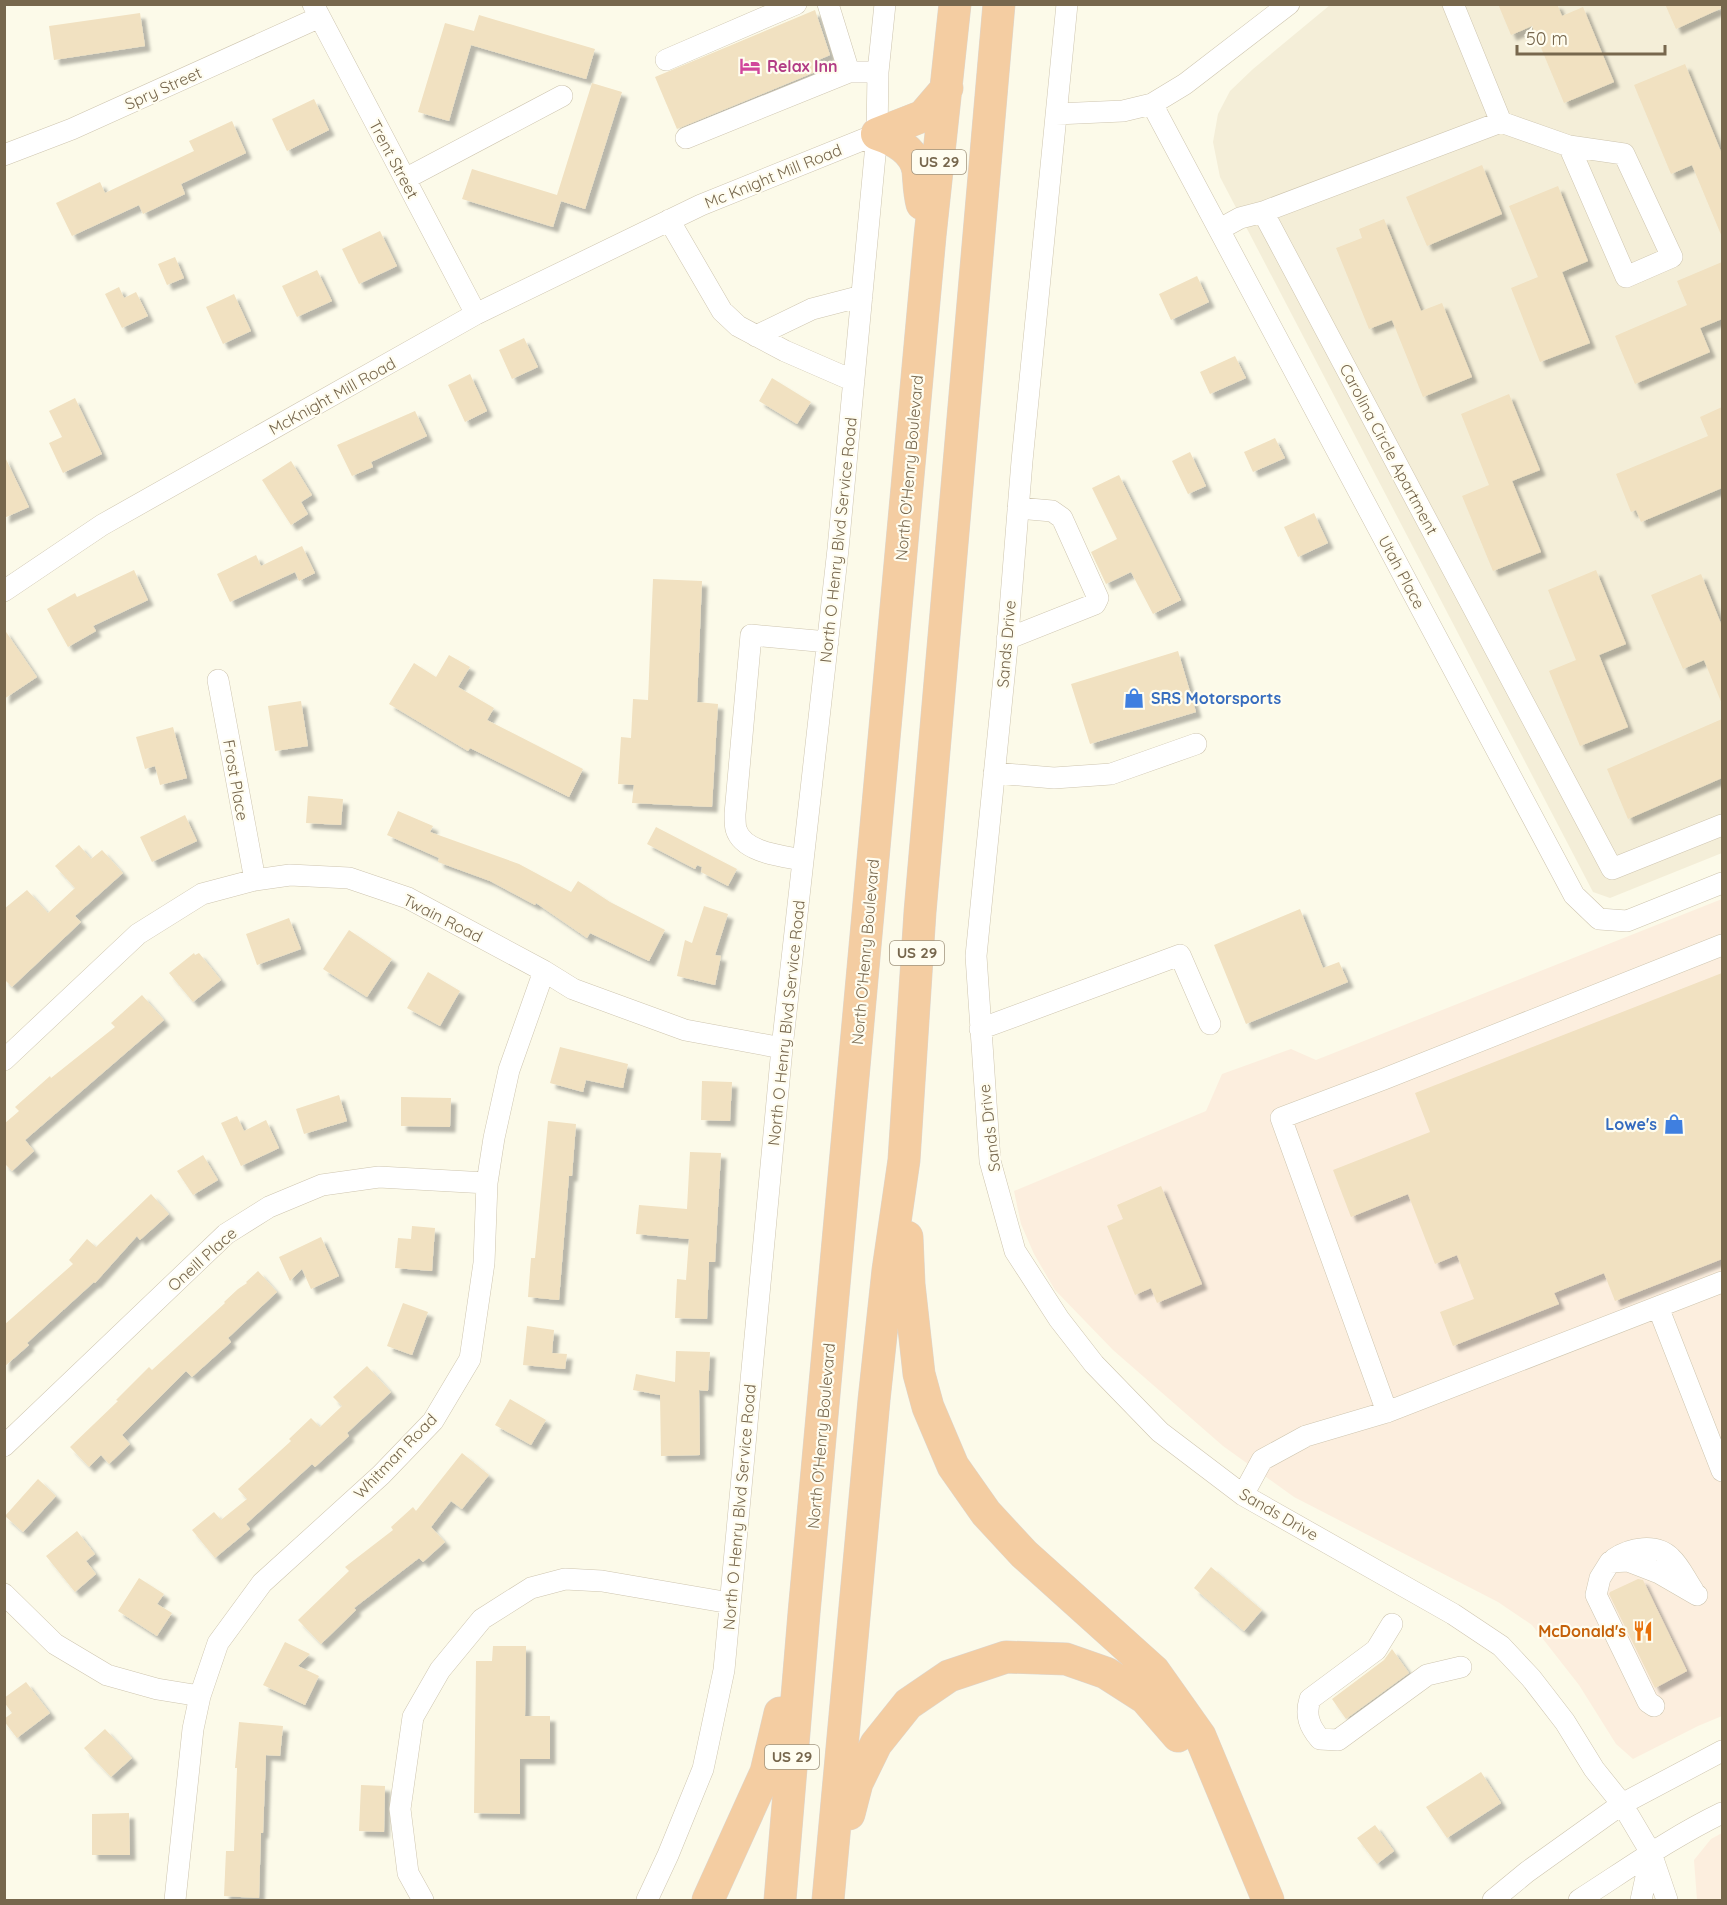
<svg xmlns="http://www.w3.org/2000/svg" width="1727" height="1905" viewBox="0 0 1727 1905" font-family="Quicksand,sans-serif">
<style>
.residential{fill:#f4eed8}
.commercial{fill:#fceede}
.building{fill:#f1e1c1;filter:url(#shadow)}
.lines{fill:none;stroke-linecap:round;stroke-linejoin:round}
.minor-casing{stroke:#cec5af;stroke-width:22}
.highway-casing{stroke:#dcd7d1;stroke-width:33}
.minor{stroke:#fff;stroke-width:21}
.highway{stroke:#f4cda2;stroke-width:32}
.labels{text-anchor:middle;stroke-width:4.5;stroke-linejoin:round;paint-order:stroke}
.shield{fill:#fffdf0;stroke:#a0947e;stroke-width:1.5}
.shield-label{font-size:15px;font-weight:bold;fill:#77674d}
.hotel-label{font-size:16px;font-weight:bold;fill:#b23c85;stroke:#fffdf0;text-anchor:start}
.street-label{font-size:16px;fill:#77674d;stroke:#fffdf0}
.shop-label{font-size:16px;font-weight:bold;fill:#366cbe;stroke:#fffdf0;text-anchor:start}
.food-label{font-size:16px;font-weight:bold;fill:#c56008;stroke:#fffdf0;text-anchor:end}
</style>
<defs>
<filter id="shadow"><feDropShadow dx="5.5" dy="5.5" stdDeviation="1.5" flood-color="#0004"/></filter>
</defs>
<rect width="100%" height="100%" fill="#fcfae9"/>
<path class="residential" d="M1330,5H1722V853L1610,898L1593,892L1220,177L1213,142L1218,114L1230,91L1253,69Z"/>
<path class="commercial" d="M1722,899V1716L1698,1726L1633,1759L1616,1744L1579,1685L1532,1625L1498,1602L1294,1497L1223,1446L1113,1350L1055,1290L1034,1254L1021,1224L1014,1191L1206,1111L1222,1074L1291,1049L1316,1060Z
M1722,1833V1900H1697L1694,1860L1711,1839Z"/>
<path class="building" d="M1498,4H1557L1562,16L1583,7L1614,82L1564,103L1532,26L1511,35Z
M1665,4H1722V8L1676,29Z
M815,10L830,55L816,61L820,70L677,129L655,77Z
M140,13L145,46L54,60L49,26Z
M479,15L595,49L586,79L471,45L449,121L418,112L445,23L474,31Z
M1685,64L1722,154V237L1692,165L1671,174L1634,85Z
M592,83L622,92L585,209L561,201L553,227L462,199L472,169L557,195Z
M314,99L329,130L287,151L272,119Z
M232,121L246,153L181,184L185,194L143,214L139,205L72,236L56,203L100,182L105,193L194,151L189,141Z
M1482,165L1502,214L1427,246L1406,197Z
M1558,186L1588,261L1562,272L1590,343L1540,362L1511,288L1538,277L1509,206Z
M1384,219L1421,311L1442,303L1472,377L1423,397L1392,320L1369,329L1336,248L1362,238L1359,229Z
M380,231L397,266L359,284L342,249Z
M175,257L184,278L167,285L158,264Z
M1722,262V319L1700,328L1710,352L1635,384L1615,336L1687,305L1677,281Z
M317,270L332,301L297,317L282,286Z
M1197,276L1209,302L1171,320L1159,294Z
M119,287L124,298L136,292L148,316L122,328L105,294Z
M234,294L251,331L223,344L206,307Z
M524,338L538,367L512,379L499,350Z
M1235,356L1246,378L1210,394L1200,372Z
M470,374L487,411L465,422L448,385Z
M772,378L811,402L797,424L759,401Z
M1509,394L1540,470L1512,481L1541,552L1493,571L1462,496L1489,485L1461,414Z
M75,398L102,454L63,473L49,443L62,437L49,411Z
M1722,407V488L1641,522L1636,510L1631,512L1616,474L1708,436L1700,417Z
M415,411L427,436L371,462L373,467L352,476L337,445Z
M1275,438L1285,458L1253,472L1244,452Z
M1190,452L1206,486L1188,494L1172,461Z
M4,455L29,507L4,518Z
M291,461L312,495L301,502L308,514L291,525L262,480Z
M1119,475L1181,600L1153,614L1131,572L1106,584L1091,552L1117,539L1092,488Z
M1314,513L1328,543L1298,557L1284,527Z
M302,546L315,573L299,581L295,572L230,602L217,574L256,555L261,566Z
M134,570L148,600L93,626L96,631L68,647L47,609L75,593L77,597Z
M1596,570L1626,644L1599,655L1628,727L1580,746L1549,671L1576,660L1548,590Z
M1701,574L1722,626V704L1704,660L1683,669L1651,595Z
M653,579L702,581L697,702L718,704L712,807L632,803L634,785L618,784L621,737L631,738L633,699L648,700Z
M4,629L37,677L4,699Z
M1178,651L1196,712L1090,744L1071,684Z
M449,655L470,667L458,687L494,708L487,720L583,769L569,797L470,748L468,751L389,704L414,663L436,677Z
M301,701L308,746L275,751L268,706Z
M1722,719V778L1628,819L1607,769Z
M173,727L187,778L160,785L155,766L145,769L136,737Z
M308,796L343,799L341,825L306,823Z
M398,811L433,826L430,832L519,864L571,892L578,881L610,902L665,930L649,961L590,933L587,938L536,903L535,905L490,881L438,862L439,858L387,835Z
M185,815L197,841L152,862L140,837Z
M656,827L737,869L728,886L701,872L702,867L697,865L695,869L647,844Z
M79,845L91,859L102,850L123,873L75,916L81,922L12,987L4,979V909L27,890L48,913L75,888L55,866Z
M704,906L728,914L715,955L721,956L715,985L677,976L685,940L692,943Z
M1300,909L1323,968L1339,962L1348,982L1246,1024L1214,945Z
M289,918L301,949L257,965L246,934Z
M349,930L392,959L367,997L323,969Z
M194,953L195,955L199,953L221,980L193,1002L169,973Z
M428,972L460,991L440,1026L407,1008Z
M1722,973V1259L1615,1301L1604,1273L1554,1293L1559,1304L1453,1346L1440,1312L1474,1299L1457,1255L1435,1264L1408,1194L1351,1217L1333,1170L1430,1132L1415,1093Z
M142,995L164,1020L25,1140L34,1151L12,1171L4,1163V1124L19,1111L15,1107L50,1076L51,1078L115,1027L111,1023Z
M560,1047L628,1064L623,1088L586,1080L583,1092L550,1083Z
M702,1081L732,1082L730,1121L701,1120Z
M339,1095L347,1121L304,1134L296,1109Z
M401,1097L451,1098L450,1127L401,1126Z
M237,1116L244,1131L266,1120L279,1148L241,1166L221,1123Z
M548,1121L576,1124L572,1176H569L559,1300L528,1297L531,1258H535Z
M690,1152L721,1153L715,1262H709L707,1319L675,1318L677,1279L686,1280L689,1239L636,1234L639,1205L687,1209Z
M203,1155L218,1180L193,1195L177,1171Z
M1161,1186L1202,1284L1157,1303L1151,1288L1135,1295L1107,1226L1123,1219L1117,1205Z
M151,1194L169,1214L140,1240L137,1236L95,1283L94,1282L27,1343L29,1345L4,1367V1325L73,1264L69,1260L87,1239L96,1247Z
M412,1226L435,1228L432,1271L395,1268L398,1238L411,1239Z
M321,1237L339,1276L311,1289L302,1269L290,1281L279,1257Z
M258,1271L277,1292L228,1338L231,1342L192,1377L186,1371L122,1435L130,1444L109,1464L101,1455L89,1467L70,1447L118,1401L116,1400L149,1367L152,1370L225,1303L224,1302L238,1289L247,1283L246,1282Z
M403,1303L428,1312L412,1355L387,1346Z
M527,1326L554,1330L552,1353L567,1354L565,1369L523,1365Z
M676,1351L710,1352L708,1391L699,1390L700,1455L661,1456L660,1395L633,1390L636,1374L675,1382Z
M367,1366L391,1392L347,1433L349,1436L315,1467L312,1464L246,1524L250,1529L215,1558L192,1530L214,1512L221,1520L247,1499L238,1489L291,1441L289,1439L311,1418L320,1427L342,1406L333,1397Z
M510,1399L546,1420L531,1445L495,1425Z
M462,1453L489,1475L462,1509L451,1501L431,1527L445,1542L423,1562L419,1558L354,1608L356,1610L321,1644L298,1620L349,1571L345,1567L393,1530L391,1527L413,1507L416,1511Z
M38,1479L56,1496L23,1532L5,1516Z
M77,1531L95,1554L86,1561L96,1574L75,1592L46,1556Z
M1211,1567L1262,1610L1244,1631L1194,1588Z
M139,1578L164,1594L157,1604L172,1613L157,1636L118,1611Z
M1638,1579L1643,1580L1687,1671L1655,1688L1609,1594L1610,1592Z
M285,1642L310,1654L298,1666L319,1676L305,1705L263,1685Z
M493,1646H526L525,1716H550V1759H520V1814L474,1813L476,1661H492Z
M1392,1649L1409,1673L1346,1719L1332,1699L1384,1660Z
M26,1682L50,1713L17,1738L4,1721V1719L12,1713L4,1702V1698Z
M239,1722L283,1726L280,1756L266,1755L263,1833H261L259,1898L224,1896L226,1851H234L237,1768H235Z
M105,1729L132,1758L111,1777L84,1748Z
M1481,1772L1501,1803L1447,1838L1426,1807Z
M361,1785L385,1786L384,1832L359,1831Z
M129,1813L130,1855H92V1814Z
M1375,1825L1394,1851L1377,1864L1357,1838Z"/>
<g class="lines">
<g class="minor-casing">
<path id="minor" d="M313,4L476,314
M828,4L849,72
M1067,4L1022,461L1007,647L976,956L990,1161L1015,1251L1059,1319L1094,1364L1160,1432L1243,1495L1453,1614L1501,1646L1531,1678L1565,1722L1594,1769L1622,1804L1651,1853L1667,1900
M1453,4L1501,122
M666,60L796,4
M1152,104L1574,895L1599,919L1627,921L1722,883
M1056,114L1123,111L1152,104L1185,84L1289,4
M686,138L849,72H878
M1569,146L1626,277L1672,257L1624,154L1569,146L1501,122L1263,212L1612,869L1722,825
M4,155L72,129L320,17
M405,179L562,96
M669,220L722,311L738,326L785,351L854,381
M1220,229L1240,218L1263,212
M756,336L812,309L862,296
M4,591L102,525L476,314L701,205L877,134
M1007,639L1095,604L1098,598L1062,518L1052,511L1018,508
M218,680L255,880
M994,773L1054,778L1111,774L1196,744
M803,860C783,856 743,853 736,829C735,825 735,819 735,814L751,635L828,642
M980,1029L1180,955L1210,1024
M4,1060L138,934L202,894L255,880L290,875L349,878L408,898L544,971L573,989L685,1030L782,1048
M1658,1307L1722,1471
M1387,1412L1281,1118L1384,1079L1722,945
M4,1446L226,1234L269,1207L322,1185L379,1177L487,1183
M1243,1495L1262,1460L1306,1436L1387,1412L1722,1282
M1614,1559C1630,1548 1656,1543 1671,1558C1680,1566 1686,1580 1693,1590
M4,1594L55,1644L107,1675L157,1689L200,1696
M1392,1624L1376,1650L1310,1699C1305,1715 1309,1726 1320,1739L1338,1740L1427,1675L1461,1667
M1654,1706L1648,1702L1596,1595L1600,1578L1610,1562L1628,1561L1659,1573L1697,1595
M175,1900L193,1729L200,1696L218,1643L262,1583L381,1475L433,1421L470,1359L484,1263L487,1183L494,1138L509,1070L544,971
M423,1900L408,1873L400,1809L413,1717L440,1670L482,1619L531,1588L565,1579L602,1581L730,1603
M647,1900L668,1855L703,1769L724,1670L782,1048L838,549L877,134L878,72L885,4
M1493,1900L1527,1872L1622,1804L1722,1751
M1579,1900C1626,1870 1672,1837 1722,1813
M1641,1900L1651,1854"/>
</g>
<g class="highway-casing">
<path id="highway" d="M877,134C895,140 915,151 918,171C919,182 919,193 922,204
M877,134L923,116L947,88
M907,1237L909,1284L919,1374L928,1407L953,1466L986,1513L1024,1554L1154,1671L1200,1736L1268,1900
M849,1814L857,1783L876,1744L908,1704L949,1676L1006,1657L1066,1659L1106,1673L1145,1698L1178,1736
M708,1900L766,1772L780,1713
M780,1900L804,1613L930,236L955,4
M828,1900L874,1400L888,1270L904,1160L920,912L999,4"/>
</g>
<use href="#minor" class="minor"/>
<use href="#highway" class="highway"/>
</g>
<defs>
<g id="hotel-bare" transform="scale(1.62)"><path d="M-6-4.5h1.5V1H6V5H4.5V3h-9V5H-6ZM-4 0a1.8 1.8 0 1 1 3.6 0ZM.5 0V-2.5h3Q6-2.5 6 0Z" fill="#d1479c" stroke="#fffdf0" stroke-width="2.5" paint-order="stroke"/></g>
<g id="shop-bare" transform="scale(1.62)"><path d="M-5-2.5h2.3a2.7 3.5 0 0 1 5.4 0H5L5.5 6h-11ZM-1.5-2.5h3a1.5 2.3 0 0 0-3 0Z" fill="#3f7fe0" stroke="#fffdf0" stroke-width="2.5" paint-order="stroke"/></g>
<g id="restaurant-bare" transform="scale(1.62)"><path d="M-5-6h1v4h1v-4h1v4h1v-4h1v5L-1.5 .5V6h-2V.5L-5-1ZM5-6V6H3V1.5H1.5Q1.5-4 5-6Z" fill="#e8710a" stroke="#fffdf0" stroke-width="2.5" paint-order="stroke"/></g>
</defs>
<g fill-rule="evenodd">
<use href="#hotel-bare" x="750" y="66"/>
<use href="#shop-bare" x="1134" y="698"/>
<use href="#shop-bare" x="1674" y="1124"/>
<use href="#restaurant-bare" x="1643" y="1631"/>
</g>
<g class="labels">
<g class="shield">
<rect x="912" y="150" width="54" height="24" rx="4.5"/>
<rect x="890" y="941" width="54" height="24" rx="4.5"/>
<rect x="765" y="1745" width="54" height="24" rx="4.5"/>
</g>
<g class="shield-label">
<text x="939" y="167">US 29</text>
<text x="917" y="958">US 29</text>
<text x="792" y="1762">US 29</text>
</g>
<g class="hotel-label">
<text x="767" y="72">Relax Inn</text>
</g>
<g class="street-label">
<text transform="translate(163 88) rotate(-24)" y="6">Spry Street</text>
<text transform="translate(394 159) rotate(62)" y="6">Trent Street</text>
<text transform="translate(773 176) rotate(-22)" y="6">Mc Knight Mill Road</text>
<text transform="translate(332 396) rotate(-29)" y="6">McKnight Mill Road</text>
<text transform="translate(1389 449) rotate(62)" y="6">Carolina Circle Apartment</text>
<text transform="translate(909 468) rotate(-85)" y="6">North O'Henry Boulevard</text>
<text transform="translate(838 540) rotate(-84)" y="6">North O Henry Blvd Service Road</text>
<text transform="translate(1402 572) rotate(62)" y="6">Utah Place</text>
<text transform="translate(1006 644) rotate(-85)" y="6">Sands Drive</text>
<text transform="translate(236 780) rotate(80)" y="6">Frost Place</text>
<text transform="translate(443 918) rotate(27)" y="6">Twain Road</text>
<text transform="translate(865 952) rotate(-85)" y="6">North O'Henry Boulevard</text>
<text transform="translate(786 1023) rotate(-84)" y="6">North O Henry Blvd Service Road</text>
<text transform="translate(989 1128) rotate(-97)" y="6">Sands Drive</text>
<text transform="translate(202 1259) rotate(-42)" y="6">Oneill Place</text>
<text transform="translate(821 1436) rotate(-85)" y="6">North O'Henry Boulevard</text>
<text transform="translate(395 1456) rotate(-46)" y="6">Whitman Road</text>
<text transform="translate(739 1507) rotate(-85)" y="6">North O Henry Blvd Service Road</text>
<text transform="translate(1279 1514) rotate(30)" y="6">Sands Drive</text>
</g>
<g class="shop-label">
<text x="1151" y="704">SRS Motorsports</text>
<text x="1657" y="1130" text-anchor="end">Lowe's</text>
</g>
<g class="food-label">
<text x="1626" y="1637">McDonald's</text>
</g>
</g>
<rect width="1727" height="1905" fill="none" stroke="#77674d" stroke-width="12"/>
<path d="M1517 45v9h148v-9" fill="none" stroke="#77674d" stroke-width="3"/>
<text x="1526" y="45" font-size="18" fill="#77674d" stroke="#fffdf0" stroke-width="4.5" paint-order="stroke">50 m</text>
</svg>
